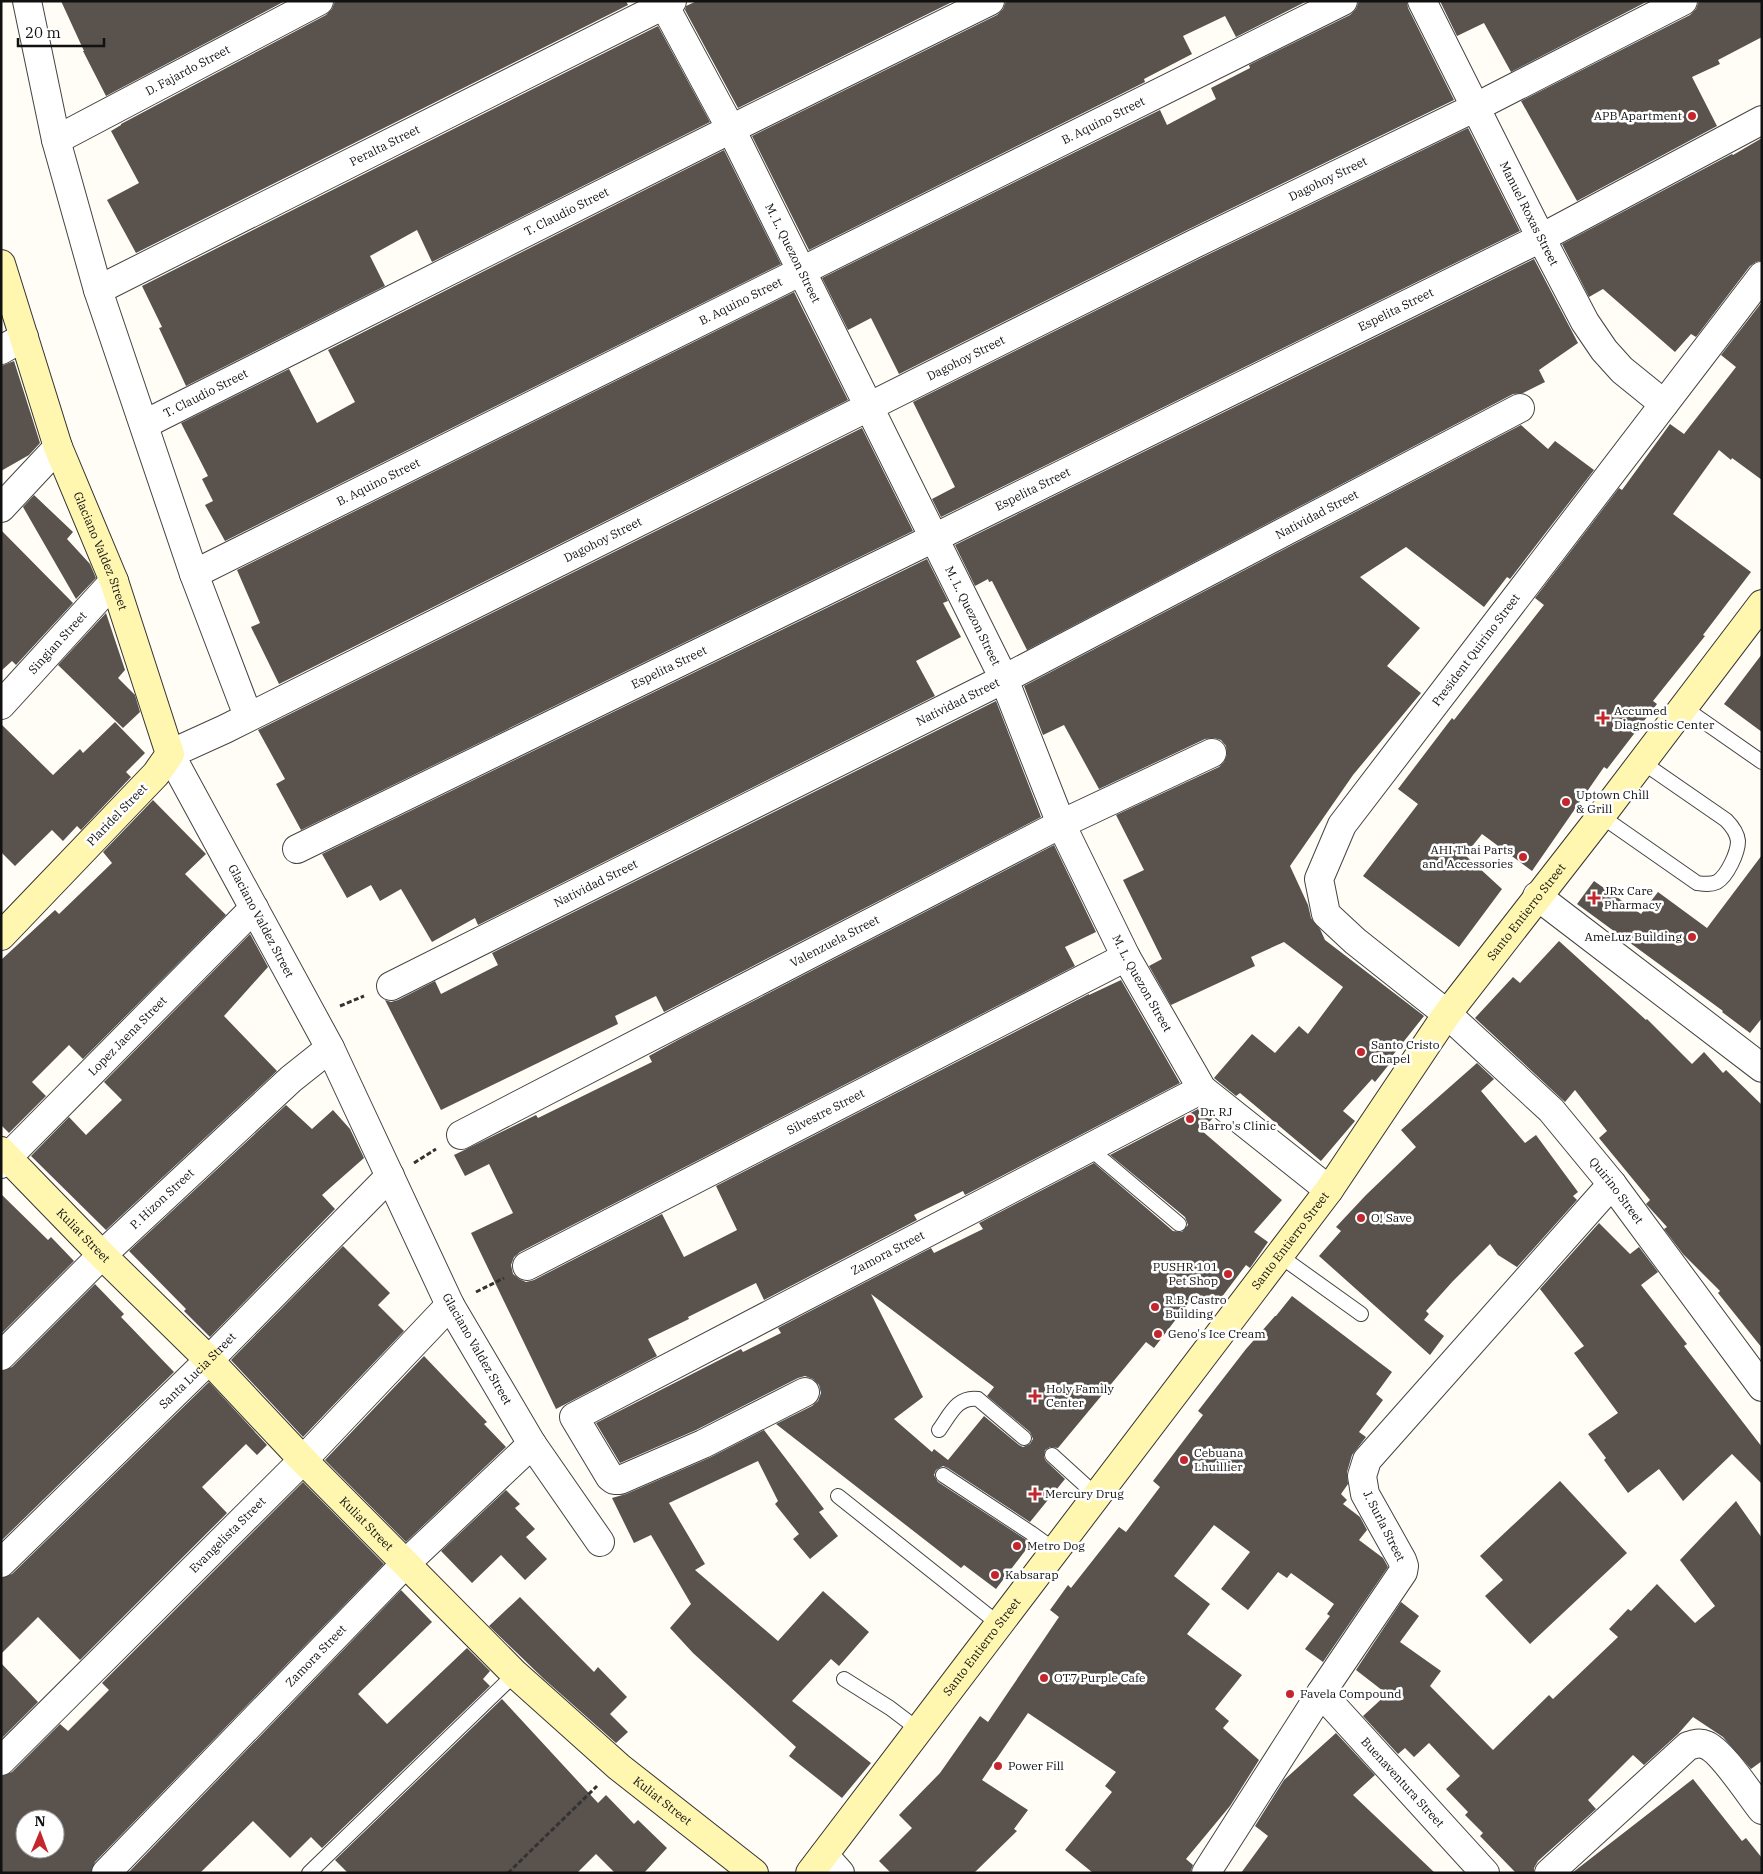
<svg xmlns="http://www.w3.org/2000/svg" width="1763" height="1874" viewBox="0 0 1763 1874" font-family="'IBM Plex Serif',serif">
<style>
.building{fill:#5a524d;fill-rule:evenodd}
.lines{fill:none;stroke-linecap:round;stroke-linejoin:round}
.lane-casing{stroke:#444;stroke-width:16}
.street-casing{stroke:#444;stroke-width:30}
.secondary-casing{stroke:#333;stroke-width:30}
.path{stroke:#333;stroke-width:3;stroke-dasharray:5 2.5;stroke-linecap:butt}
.lane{stroke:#fff;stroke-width:14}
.street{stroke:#fff;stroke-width:28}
.secondary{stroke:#fff6b0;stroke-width:28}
.poi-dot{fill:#c4262e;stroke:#fff;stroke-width:2}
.labels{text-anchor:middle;stroke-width:5;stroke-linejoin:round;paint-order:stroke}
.street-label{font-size:12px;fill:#111;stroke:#fff}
.poi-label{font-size:12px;fill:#111;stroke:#fff;text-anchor:start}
</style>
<rect width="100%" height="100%" fill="#fffdf5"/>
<path class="building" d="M61,1H285L106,96L83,51H84Z
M335,1H626L628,5L136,253L107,200L139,183L111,131L121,125V124L326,15L332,9Z
M697,1H954L738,108L685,10L686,6Z
M1006,1H1307L1236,37L1225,16L1183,36L1192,54L1144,79L1145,82L809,250L752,136L997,15L1003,9Z
M1359,1H1407L1408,8L1454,100L1187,230L899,374L871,318L848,330L822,278L1160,110L1167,125L1216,99L1211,88L1250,68L1249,65L1350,15L1356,9Z
M1440,1H1648L1511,72L1484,23L1457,36Z
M1699,1H1762V37L1718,60L1720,64L1692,77L1717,126L1577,201L1521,101L1690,15L1696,9Z
M658,26L710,122L432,262L417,230L370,256L385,286L186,386L159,328L162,327L142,286Z
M1468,128L1520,231L941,517L932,499L955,487L913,402L1201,258Z
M1762,138V261L1756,262L1750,266L1696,337L1691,334L1675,352L1603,289L1589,297L1562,244L1732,154L1733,155Z
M724,150L781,264L225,541L205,505L213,501L202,479L208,476L181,423L289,369L317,423L355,402L328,350Z
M1534,259L1578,343L1539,370L1545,382L1523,393L1513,394L1027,650L992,581L989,582L988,579L975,586L955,545Z
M794,292L848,400L279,684L251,627L260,623L237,570Z
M1762,302V480L1732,458L1731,460L1719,450L1673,514L1751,572L1703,635L1705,636L1653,701L1657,704L1607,769L1604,767L1532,871L1482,834L1465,855L1502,889L1459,947L1363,876L1418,804L1398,789L1452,718L1454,720L1544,605L1535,598L1619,488L1622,490L1670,424L1684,434L1736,367L1721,355Z
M14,361L40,443L29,455L1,471V366Z
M1521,425L1548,449L1555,441L1594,470L1510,579L1507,577L1484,607L1406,547L1360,577L1420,628L1387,666L1421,693L1353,775L1290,866L1308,905L1311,918L1320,929L1325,940L1424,1016L1393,1055L1395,1057L1375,1082L1372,1079L1343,1111L1355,1121L1321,1161L1240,1093L1236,1096L1214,1078L1252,1034L1275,1053L1299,1026L1308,1034L1343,987L1284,942L1251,957L1255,966L1171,1005L1149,966L1162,959L1123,880L1144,870L1116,815L1219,767L1224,762L1227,755L1226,746L1221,740L1214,738L1205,739L1099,789L1064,725L1043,735L1024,686Z
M862,428L913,531L301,830L276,784L285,779L258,730Z
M34,495L73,532L67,539L90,564L96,578L76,599L23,507Z
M1,530L73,603L16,665L12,661L1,671Z
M927,559L948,601L943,603L961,637L916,661L935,696L478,925L475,918L432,942L401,889L380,901L371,885L347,898L322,854Z
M106,613L125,670L118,678L135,695L140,712L123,728L58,665Z
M1762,654V732L1724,704Z
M996,701L1041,817L664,1012L656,996L615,1016L618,1024L441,1110L385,1000L391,1002L398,1000L435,981L441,994L498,965L492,953Z
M115,722L145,753L126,772L131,777L81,830L77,826L63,841L52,830L15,866L1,852V724L53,775L80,749L83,753Z
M153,800L206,854L185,874L226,915L83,1059L69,1045L32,1082L46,1096L9,1133L1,1125V960L55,910L59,914L112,863L103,852Z
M1054,845L1096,932L1065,947L1075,966L520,1252L514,1257L511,1265L513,1274L519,1279L526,1282L534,1280L662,1214L684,1257L737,1230L716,1186L1089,994V995L1121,980L1180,1083L965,1195L963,1191L914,1215L917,1220L764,1300L756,1283L688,1317L689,1319L648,1339L657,1356L556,1409L471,1233L513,1213L489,1164L465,1176L454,1155L536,1115L538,1118L652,1062L649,1056L678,1040Z
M1762,855V1018L1750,1033L1722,1012L1723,1011L1577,904L1594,881L1641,914L1658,892L1707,928Z
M250,934L268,967L224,1016L277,1071L106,1230L31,1156L69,1117L86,1135L122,1100L104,1082Z
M1559,941L1646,1020L1647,1019L1692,1064L1704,1052L1723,1073L1726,1070L1762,1105V1348L1718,1293L1720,1291L1683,1254L1664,1229L1667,1227L1646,1204L1650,1200L1599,1138L1607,1131L1575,1090L1565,1102L1475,1018L1513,977L1520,983Z
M1477,1063L1494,1079L1481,1091L1525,1143L1536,1135L1578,1192L1573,1196L1577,1200L1517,1267L1498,1255L1490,1244L1453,1281L1426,1311L1429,1314L1424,1320L1444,1336L1430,1355L1319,1256L1341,1231L1336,1227L1366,1195L1416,1147L1401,1130Z
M286,1105L312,1129L333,1110L350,1129L364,1158L322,1195L335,1209L210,1337L184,1311L186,1309L129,1251Z
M1200,1108L1213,1118L1201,1130L1282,1200L1254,1232L1268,1242L1250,1268L1246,1265L1215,1306L1196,1293L1154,1348L1146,1342L1058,1448L1050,1447L1045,1450L1044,1457L1046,1461L1065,1479L1030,1522L948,1468L943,1466L936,1470L934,1475L938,1482L1031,1543L996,1589L964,1565L961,1568L776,1424L812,1406L818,1401L821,1393L819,1385L813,1379L805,1376L798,1378L696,1430L620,1463L596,1423L741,1349L743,1352L781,1333L778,1328L931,1248L934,1253L983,1229L979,1223L1094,1163L1173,1231L1182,1232L1188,1225L1185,1217L1110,1155ZM871,1294L994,1387L987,1396L1030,1432L1033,1439L1030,1444L1023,1447L1019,1445L984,1416L948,1460L934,1449L932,1452L894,1419L923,1397Z
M1,1194L48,1240L51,1237L74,1261L1,1334Z
M1599,1223L1630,1254L1639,1247L1658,1272L1641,1285L1687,1344L1684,1346L1762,1447V1484L1732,1454L1683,1501L1659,1469L1628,1493L1604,1460L1606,1458L1588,1434L1618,1413L1574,1353L1584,1346L1540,1289Z
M343,1246L390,1293L378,1305L404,1331L303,1437L231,1360Z
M95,1284L124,1314L121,1317L174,1372L1,1541V1371L12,1367Z
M1292,1296L1392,1372L1376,1394L1383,1400L1359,1432L1366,1437L1352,1455L1347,1472L1348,1484L1341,1494L1347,1500L1343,1504L1360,1517L1367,1530L1359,1540L1383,1558L1388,1567L1323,1662L1305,1649L1330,1616L1327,1614L1334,1604L1291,1573L1287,1578L1278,1572L1248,1610L1221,1589L1250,1552L1214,1525L1174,1576L1210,1604L1187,1634L1242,1675L1215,1709L1229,1721L1223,1728L1259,1760L1230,1806L1186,1859L1193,1865L1190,1873H1093L1065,1850L1112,1792L1105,1786L1116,1772L1028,1713L982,1780L1028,1810L1014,1829L1017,1831L974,1873H891L879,1861L912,1828L899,1815L940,1773L980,1716L988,1722L1059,1617L1050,1610L1068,1585L1071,1588L1119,1527L1126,1532L1160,1487L1153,1481L1203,1415L1198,1411L1246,1349L1275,1316H1276Z
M424,1356L487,1422L484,1424L506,1447L406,1542L325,1460Z
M209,1382L267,1445L257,1455L246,1444L202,1487L227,1513L80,1660L38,1617L1,1654V1578L12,1574Z
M764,1430L824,1509L819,1512L838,1536L810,1559L793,1539L799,1534L775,1504L778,1501L758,1461L669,1503L705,1564L695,1570L778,1641L823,1591L869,1632L839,1666L831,1659L792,1701L871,1763L842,1798L789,1756L796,1747L693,1653L670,1628L691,1604L651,1535L634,1543L612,1498L626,1494L709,1458Z
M1560,1481L1627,1553L1530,1644L1485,1596L1503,1580L1480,1556Z
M303,1482L384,1564L95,1862L91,1873H1V1776L12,1772L60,1724L68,1731L109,1690L102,1683ZM25,1819H55V1849H25Z
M506,1490L520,1504L515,1508L535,1529L526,1537L547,1559L525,1580L501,1555L472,1583L441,1551Z
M1736,1501L1762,1538V1761L1751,1769L1723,1737L1693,1717L1678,1734L1644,1765L1633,1755L1588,1800L1596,1809L1538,1861L1534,1868V1873H1516L1480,1836L1483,1833L1465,1815L1468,1812L1446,1789L1460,1776L1429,1743L1414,1757L1405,1748L1398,1754L1363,1716L1387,1694L1356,1670L1401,1602L1419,1616L1400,1642L1441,1671L1430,1686L1493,1750L1549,1695L1553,1699L1618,1637L1609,1629L1628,1609L1631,1611L1657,1584L1695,1623L1715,1606L1680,1560Z
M401,1590L432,1622L358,1694L387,1724L467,1648L490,1671L483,1679L490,1686L322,1848L311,1837L290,1858L253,1821L200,1873H128Z
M520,1597L594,1672L598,1667L627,1697L610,1714L628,1732L616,1743L544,1679L489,1626Z
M1,1663L38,1702L1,1739Z
M502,1699L598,1803L606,1795L634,1824L638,1820L667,1848L644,1873H615L596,1854L577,1873H348L335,1860Z
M1336,1733L1375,1775L1353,1795L1435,1873H1241L1268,1836L1255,1826L1284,1780Z
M1693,1779L1742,1841L1746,1838L1762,1858V1873H1572Z"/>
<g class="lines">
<g class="lane-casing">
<path id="lane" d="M1683,707L1762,762
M1601,816L1697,883C1704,884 1710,885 1717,882C1727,876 1738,853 1738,841C1737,832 1732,826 1726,820L1642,762
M1089,1148L1179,1224
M1280,1256L1361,1314
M939,1430C950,1415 957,1396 978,1399L1024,1438
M1052,1455L1097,1496
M943,1475L1031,1533L1056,1551
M838,1496L1000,1625
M844,1679L890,1708L919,1730
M309,1873L515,1674"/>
</g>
<g class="street-casing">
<g id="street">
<path d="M27,1L56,140L98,290L194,574L248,716"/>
<path id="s1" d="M662,1L731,129L1004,679L1061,824L1126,957L1202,1089L1329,1190"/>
<path id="s2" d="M1422,1L1541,238L1585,322L1604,350L1622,370L1664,404"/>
<path id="s3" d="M56,140L319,1"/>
<path id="s4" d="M1762,276L1342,825L1319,879L1326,914L1355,941L1447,1014L1551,1110L1612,1184L1762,1387"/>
<path id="s5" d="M98,290L672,1"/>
<path d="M1,350L24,337"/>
<path id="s6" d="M145,424L731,129L990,1"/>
<path d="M1,508L58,447"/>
<path id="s7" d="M194,574L1343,1"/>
<path id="s8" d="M1,705L114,581"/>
<path id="s9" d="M297,849L934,538L1541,238L1762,120"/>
<path d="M1537,896L1762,1068"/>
<path id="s10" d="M391,986L1004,679L1520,408"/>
<path id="s11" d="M461,1135L1061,824L1212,753"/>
<path id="s12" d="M1,1164L254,908"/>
<path id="s13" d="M527,1266L1126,957"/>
<path id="s14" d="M1,1356L102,1255L291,1079L330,1048"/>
<path id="s15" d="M805,1392L703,1444L620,1480H614L610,1477L574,1417L1202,1089"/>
<path id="s16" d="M600,1542L532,1444L450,1305L330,1048L170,754L225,729L1194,244L1476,107L1683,1"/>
<path id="s17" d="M1,1563L209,1360L390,1176"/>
<path id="s18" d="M1321,1693L1485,1873"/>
<path id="s19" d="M1,1761L303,1460L450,1305"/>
<path d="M824,1855L840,1873"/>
<path id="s20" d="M106,1873L405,1564L532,1444"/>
<path d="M1206,1873L1321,1693L1403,1572L1404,1566L1402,1560L1365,1494L1362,1476L1367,1460L1612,1184"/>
<path d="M1549,1873L1688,1746C1694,1744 1700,1742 1706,1745C1722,1751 1750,1795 1762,1810"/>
</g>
</g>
<g class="secondary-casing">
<g id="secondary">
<path id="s21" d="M1,264L58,447L114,581L170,754L156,774L1,936"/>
<path id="s22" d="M1,1151L102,1255L209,1360L303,1460L515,1674L619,1767L754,1873"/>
<path id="s23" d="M810,1873L1329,1190L1447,1014L1601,816L1762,604"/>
</g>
</g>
<path class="path" d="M340,1006L364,996
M414,1163L436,1149
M476,1292L504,1278
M508,1873L597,1786"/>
<use href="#lane" class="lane"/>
<use href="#street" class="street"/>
<use href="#secondary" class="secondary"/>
</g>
<g class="poi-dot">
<circle cx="1692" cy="116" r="5"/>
<path d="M1600.5 710.5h5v5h5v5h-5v5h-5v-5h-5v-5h5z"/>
<circle cx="1566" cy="802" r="5"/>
<circle cx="1523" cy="857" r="5"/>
<path d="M1591.5 890.5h5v5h5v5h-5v5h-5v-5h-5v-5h5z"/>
<circle cx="1692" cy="937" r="5"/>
<circle cx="1361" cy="1052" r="5"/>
<circle cx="1190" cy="1119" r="5"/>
<circle cx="1361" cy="1218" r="5"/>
<circle cx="1228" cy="1274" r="5"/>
<circle cx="1155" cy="1307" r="5"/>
<circle cx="1158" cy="1334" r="5"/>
<path d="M1032.5 1388.5h5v5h5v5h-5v5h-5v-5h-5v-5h5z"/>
<circle cx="1184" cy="1460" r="5"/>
<path d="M1032.5 1486.5h5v5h5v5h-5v5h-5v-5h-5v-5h5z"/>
<circle cx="1017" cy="1546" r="5"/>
<circle cx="995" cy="1575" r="5"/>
<circle cx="1044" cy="1678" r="5"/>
<circle cx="1290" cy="1694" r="5"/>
<circle cx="998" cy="1766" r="5"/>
</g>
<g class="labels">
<g class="street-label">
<text dy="4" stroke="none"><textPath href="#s3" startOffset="149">D. Fajardo Street</textPath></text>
<text dy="4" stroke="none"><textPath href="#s7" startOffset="1016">B. Aquino Street</textPath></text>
<text dy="4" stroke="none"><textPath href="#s5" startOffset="321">Peralta Street</textPath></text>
<text dy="4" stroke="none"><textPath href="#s16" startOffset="2192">Dagohoy Street</textPath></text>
<text dy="4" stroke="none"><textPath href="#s6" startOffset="472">T. Claudio Street</textPath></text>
<text dy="4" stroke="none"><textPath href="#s2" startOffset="238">Manuel Roxas Street</textPath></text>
<text dy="4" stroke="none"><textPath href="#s1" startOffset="284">M. L. Quezon Street</textPath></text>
<text dy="4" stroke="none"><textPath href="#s7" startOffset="611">B. Aquino Street</textPath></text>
<text dy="4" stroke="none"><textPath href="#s9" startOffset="1224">Espelita Street</textPath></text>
<text dy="4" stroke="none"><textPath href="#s16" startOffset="1788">Dagohoy Street</textPath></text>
<text dy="4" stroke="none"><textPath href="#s6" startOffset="68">T. Claudio Street</textPath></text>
<text dy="4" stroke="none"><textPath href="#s7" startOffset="206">B. Aquino Street</textPath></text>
<text dy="4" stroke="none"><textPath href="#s9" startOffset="819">Espelita Street</textPath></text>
<text dy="4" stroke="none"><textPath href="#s10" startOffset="1039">Natividad Street</textPath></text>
<text dy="4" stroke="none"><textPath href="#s16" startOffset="1382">Dagohoy Street</textPath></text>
<text dy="4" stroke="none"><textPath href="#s21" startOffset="304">Glaciano Valdez Street</textPath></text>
<text dy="4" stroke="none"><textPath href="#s1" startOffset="689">M. L. Quezon Street</textPath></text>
<text dy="4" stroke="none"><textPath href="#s8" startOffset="84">Singian Street</textPath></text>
<text transform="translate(1476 650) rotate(-53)" y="4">President Quirino Street</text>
<text dy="4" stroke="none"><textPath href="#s9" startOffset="414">Espelita Street</textPath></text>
<text dy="4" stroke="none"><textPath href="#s10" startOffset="634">Natividad Street</textPath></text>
<text transform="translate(117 815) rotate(-46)" y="4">Plaridel Street</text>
<text dy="4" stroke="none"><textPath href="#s10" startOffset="229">Natividad Street</textPath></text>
<text dy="4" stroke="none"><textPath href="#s23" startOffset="1199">Santo Entierro Street</textPath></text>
<text transform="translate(261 921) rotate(62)" y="4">Glaciano Valdez Street</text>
<text dy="4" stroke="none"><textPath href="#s11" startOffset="421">Valenzuela Street</textPath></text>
<text dy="4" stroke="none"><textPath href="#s1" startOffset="1094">M. L. Quezon Street</textPath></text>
<text dy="4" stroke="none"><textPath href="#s12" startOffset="180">Lopez Jaena Street</textPath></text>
<text dy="4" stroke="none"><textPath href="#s13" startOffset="336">Silvestre Street</textPath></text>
<text dy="4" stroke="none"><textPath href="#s4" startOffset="1188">Quirino Street</textPath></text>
<text dy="4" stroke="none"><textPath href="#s14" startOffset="225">P. Hizon Street</textPath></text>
<text dy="4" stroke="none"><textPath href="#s22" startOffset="118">Kuliat Street</textPath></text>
<text dy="4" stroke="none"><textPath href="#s23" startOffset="794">Santo Entierro Street</textPath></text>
<text dy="4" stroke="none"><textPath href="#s15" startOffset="640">Zamora Street</textPath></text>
<text transform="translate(477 1349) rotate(60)" y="4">Glaciano Valdez Street</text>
<text dy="4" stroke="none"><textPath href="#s17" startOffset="275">Santa Lucia Street</textPath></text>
<text dy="4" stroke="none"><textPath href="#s22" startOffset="522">Kuliat Street</textPath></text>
<text transform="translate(1384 1526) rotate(63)" y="4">J. Surla Street</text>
<text dy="4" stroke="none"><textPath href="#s19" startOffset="320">Evangelista Street</textPath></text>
<text dy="4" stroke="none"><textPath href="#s23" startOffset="284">Santo Entierro Street</textPath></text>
<text dy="4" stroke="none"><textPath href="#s20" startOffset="302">Zamora Street</textPath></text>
<text dy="4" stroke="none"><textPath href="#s18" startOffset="121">Buenaventura Street</textPath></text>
<text dy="4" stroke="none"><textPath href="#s22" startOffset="928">Kuliat Street</textPath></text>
</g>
<g class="poi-label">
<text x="1682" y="120" text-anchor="end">APB Apartment</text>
<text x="1614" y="715">Accumed<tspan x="1614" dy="14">Diagnostic Center</tspan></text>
<text x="1576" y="799">Uptown Chill<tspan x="1576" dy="14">&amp; Grill</tspan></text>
<text x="1513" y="854" text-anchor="end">AHI Thai Parts<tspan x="1513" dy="14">and Accessories</tspan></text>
<text x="1604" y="895">JRx Care<tspan x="1604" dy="14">Pharmacy</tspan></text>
<text x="1682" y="941" text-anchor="end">AmeLuz Building</text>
<text x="1371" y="1049">Santo Cristo<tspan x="1371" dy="14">Chapel</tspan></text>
<text x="1200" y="1116">Dr. RJ<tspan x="1200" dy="14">Barro's Clinic</tspan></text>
<text x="1371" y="1222">O! Save</text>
<text x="1218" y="1271" text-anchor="end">PUSHR 101<tspan x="1218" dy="14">Pet Shop</tspan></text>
<text x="1165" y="1304">R.B. Castro<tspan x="1165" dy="14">Building</tspan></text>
<text x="1168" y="1338">Geno's Ice Cream</text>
<text x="1046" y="1393">Holy Family<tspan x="1046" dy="14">Center</tspan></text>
<text x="1194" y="1457">Cebuana<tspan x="1194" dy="14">Lhuillier</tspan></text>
<text x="1045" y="1498">Mercury Drug</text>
<text x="1027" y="1550">Metro Dog</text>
<text x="1005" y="1579">Kabsarap</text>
<text x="1054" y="1682">OT7 Purple Cafe</text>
<text x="1300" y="1698">Favela Compound</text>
<text x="1008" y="1770">Power Fill</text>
</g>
</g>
<rect width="1763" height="1874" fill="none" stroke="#111111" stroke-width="5"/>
<g transform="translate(40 1834) rotate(1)"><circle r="24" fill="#ffffff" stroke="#a0a0a0"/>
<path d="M0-4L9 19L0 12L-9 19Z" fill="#c4262e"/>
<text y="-8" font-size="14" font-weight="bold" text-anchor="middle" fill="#111111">N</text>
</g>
<path d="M18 38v8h86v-8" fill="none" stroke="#111111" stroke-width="2.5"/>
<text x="25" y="38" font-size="15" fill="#111111" stroke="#ffffff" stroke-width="4" paint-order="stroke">20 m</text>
</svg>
